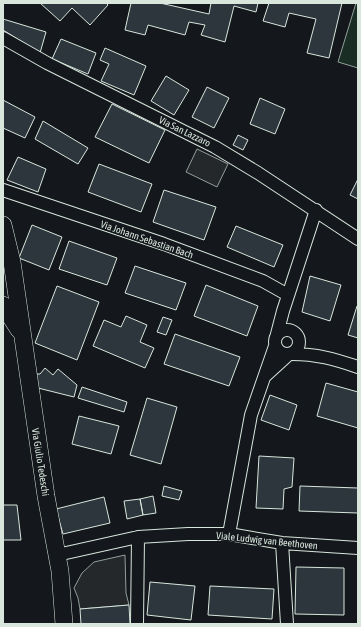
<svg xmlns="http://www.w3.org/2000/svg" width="361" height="627" viewBox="0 0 361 627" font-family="'Asap Condensed',sans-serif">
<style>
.green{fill:#1a2d24;stroke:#939e99}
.parking{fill:#24282b;stroke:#939e99}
.building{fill:#2c363c;stroke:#d8e6dc}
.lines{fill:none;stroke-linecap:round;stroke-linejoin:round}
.street-casing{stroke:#d8e6dc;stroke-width:14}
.secondary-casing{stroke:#d8e6dc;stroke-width:18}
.street{stroke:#14181c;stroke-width:12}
.secondary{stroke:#14181c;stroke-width:17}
.labels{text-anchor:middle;stroke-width:3;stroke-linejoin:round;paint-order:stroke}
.street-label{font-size:10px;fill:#d8e6dc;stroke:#14181c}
</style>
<rect width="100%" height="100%" fill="#14181c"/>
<path class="green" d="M356,3H358V68L338,62Z"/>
<path class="parking" d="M197,149L228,164L217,187L186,172Z
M125,555L126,593L129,605L80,609L78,598L74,588L82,573L94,562Z"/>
<path class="building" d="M40,3H106L108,5L90,25L72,8L60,21Z
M131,3H160L209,14L211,3H258L256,12L234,6L225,42L201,35L205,25L189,22L185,35L148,25L145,35L125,30Z
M269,3H342L329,58L307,53L316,19L289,13L285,27L263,21Z
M3,19L46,32L40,53L3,30Z
M61,39L96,53L88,74L52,59Z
M105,48L146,66L134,95L101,81L109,64L100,60Z
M166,76L189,90L174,115L151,101Z
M207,87L229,98L214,128L192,117Z
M260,98L285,109L275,134L250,124Z
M3,100L35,117L25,138L3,128Z
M112,104L165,130L149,163L95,137Z
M43,121L88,148L78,164L35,139Z
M238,135L248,140L243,150L233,145Z
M18,157L46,169L38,192L7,180Z
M99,164L152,184L141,212L88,192Z
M358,179V199L350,195Z
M164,190L216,207L204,240L153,222Z
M32,225L62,237L49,270L19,258Z
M236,226L283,245L274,267L227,247Z
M69,241L117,258L107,285L59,269Z
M135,266L186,283L176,310L125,293Z
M310,276L341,285L330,321L302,312Z
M206,285L258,306L247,336L194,316Z
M57,286L99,302L77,360L35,343Z
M357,306H358V338L348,335Z
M126,316L147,325L140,342L154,348L145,368L93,346L104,320L121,327Z
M163,317L172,320L166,335L157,332Z
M175,334L240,357L229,386L164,364Z
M45,368L53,375L58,369L77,385L74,397L34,387V374H40Z
M326,383L358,392V428L317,416Z
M82,387L127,402L124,412L78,398Z
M270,395L297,405L289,430L261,420Z
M147,398L177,407L161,464L130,455Z
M79,416L119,426L111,454L72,444Z
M259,456L294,458L292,487L284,489L283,509L256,508Z
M164,486L182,491L179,500L162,496Z
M300,486L358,488V513L299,511Z
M153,496L156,513L143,515L140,499Z
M104,497L110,523L63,534L56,509Z
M140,499L143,515L127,519L124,501Z
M3,505H17L21,540H3Z
M296,567L344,568V615L295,614Z
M150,582L195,586L191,620L147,615Z
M210,586L274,589L272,619L208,615Z
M129,605L130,624H81L80,609Z"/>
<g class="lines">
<g class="street-casing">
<path id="street" d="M3,38L47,63L215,147L258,173L358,239
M3,190L164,244L263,281L288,295
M275 342a12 12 0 1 1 24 0a12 12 0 1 1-24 0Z
M277,334L283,311L316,210
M292,354C317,354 334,359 358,367
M265,376L288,355
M229,534L251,415L275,346
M282,543L287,624
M57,555L138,537L188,534H229L282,543L358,548
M137,624L138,537"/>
</g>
<g class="secondary-casing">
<path id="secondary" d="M3,225L12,262L46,496L60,571L64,624
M3,305L19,330"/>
</g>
<use href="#street" class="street"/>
<use href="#secondary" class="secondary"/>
</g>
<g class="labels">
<g class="street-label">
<text transform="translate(185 131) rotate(26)" y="4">Via San Lazzaro</text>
<text transform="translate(147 239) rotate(19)" y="4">Via Johann Sebastian Bach</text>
<text transform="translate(41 462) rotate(81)" y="4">Via Giulio Tedeschi</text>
<text transform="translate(267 540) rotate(6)" y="4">Viale Ludwig van Beethoven</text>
</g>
</g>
<rect width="361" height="627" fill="none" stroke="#d8e6dc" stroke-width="8"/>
</svg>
